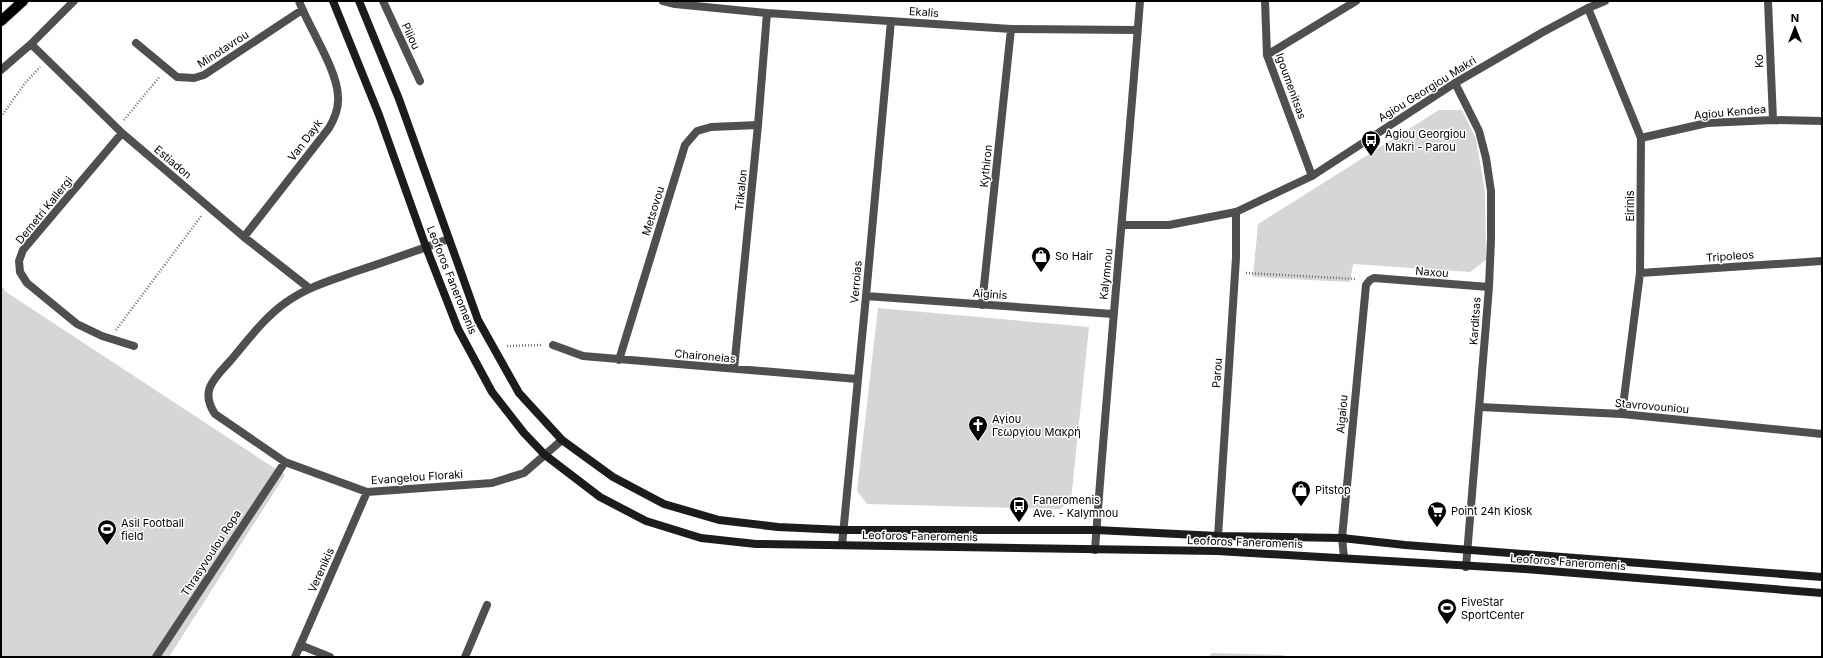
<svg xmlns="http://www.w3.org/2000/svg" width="1823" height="658" viewBox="0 0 1823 658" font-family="Inter,sans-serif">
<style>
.green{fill:#d6d6d6}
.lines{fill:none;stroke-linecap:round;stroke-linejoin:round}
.primary-casing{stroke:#dbdbdb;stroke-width:12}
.path{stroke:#717171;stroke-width:2.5;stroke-dasharray:1 2;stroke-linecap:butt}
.minor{stroke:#4f4f4f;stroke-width:8}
.tertiary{stroke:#4f4f4f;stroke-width:8}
.secondary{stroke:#1c1c1c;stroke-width:8}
.primary{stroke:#000;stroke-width:10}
.labels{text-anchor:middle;stroke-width:3;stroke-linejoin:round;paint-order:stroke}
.street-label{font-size:11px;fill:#000;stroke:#fff}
.poi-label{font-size:11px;fill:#000;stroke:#fff;text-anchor:start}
</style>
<rect width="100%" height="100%" fill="#fff"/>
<path class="green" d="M1439,110H1462L1476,139L1485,192L1486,260L1470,272L1353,264L1350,282L1253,277L1258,224Z
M1,285L6,292L285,475L169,657H1Z
M878,308L1089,327L1071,500L1060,509L867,504L857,491Z
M1212,653L1283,655L1289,657H1208Z"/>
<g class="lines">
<g class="primary-casing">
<path id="primary" d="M1,21L23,1"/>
</g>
<path class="path" d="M1,117L25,83L40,67
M124,120L160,76
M1246,273L1356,279
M116,330L202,215
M507,346L542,345"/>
<path class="minor" d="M383,1L420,81
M663,1L675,4L767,13L1011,29L1137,30
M1265,1L1267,55L1312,176
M1768,1L1773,120
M1588,8L1641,138L1640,273L1622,414
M136,43L177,77L194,78L204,75L302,10
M31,44L122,133L244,237L309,288
M1267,55L1356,1
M1,70L31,44L74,1
M1455,83L1479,131L1486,158L1491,191V239L1489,287L1466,567
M122,133L23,250L19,261L20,272L27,283L77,324L102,336L134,346
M1641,138L1707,123L1773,120L1822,121
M244,237L329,128C335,118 339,108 338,96C337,69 309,28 299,1
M449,239C418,250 388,261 357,271C332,280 307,287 285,303C264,318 248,340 231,360C215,378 199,390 215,414L285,462L367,492L492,483L524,473L562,440
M1640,273L1822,261
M866,296L1113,314
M982,305L1011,29
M553,345L583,356L857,379
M619,360L685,145L697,131L711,127L758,125
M734,369L758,125L767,13
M1480,407L1622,414L1822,434
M1218,536L1236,258V212
M842,545L866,296L891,21
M1344,557L1342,538L1366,285L1370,280L1374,278L1489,287
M300,645L330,657
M156,657L285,462
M295,657L367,492
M465,657L487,605"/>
<path class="tertiary" d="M1122,225H1169L1236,212L1312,176L1455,83L1543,32L1588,8L1605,1
M1095,550C1108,367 1126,184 1140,1"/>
<path class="secondary" d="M333,1L379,115L426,247L458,329L492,392L524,433L545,455L600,497L646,521L701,538L756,544L1217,551L1525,569L1822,593
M359,1L399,99L478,320L519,393L562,440L613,477L664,504L719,520L778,527L843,530H1096L1218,536L1342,538L1405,545L1822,577"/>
<use href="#primary" class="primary"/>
</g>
<defs>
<g id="bus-pin" transform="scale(1)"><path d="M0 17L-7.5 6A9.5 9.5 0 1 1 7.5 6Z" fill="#000" stroke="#fff"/><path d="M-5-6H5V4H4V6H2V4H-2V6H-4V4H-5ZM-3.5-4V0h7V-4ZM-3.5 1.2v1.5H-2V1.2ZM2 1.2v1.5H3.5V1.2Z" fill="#fff"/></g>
<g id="shop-pin" transform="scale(1)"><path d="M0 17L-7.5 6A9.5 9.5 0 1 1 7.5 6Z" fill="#000" stroke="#fff"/><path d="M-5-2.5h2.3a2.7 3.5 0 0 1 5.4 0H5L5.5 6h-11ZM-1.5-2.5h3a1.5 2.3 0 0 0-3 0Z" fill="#fff"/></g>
<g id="church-pin" transform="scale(1)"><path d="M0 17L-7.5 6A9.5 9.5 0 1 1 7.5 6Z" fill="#000" stroke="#fff"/><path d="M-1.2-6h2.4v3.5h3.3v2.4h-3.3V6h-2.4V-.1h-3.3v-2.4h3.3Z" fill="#fff"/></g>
<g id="supermarket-pin" transform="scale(1)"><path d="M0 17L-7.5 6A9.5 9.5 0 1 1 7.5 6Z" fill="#000" stroke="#fff"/><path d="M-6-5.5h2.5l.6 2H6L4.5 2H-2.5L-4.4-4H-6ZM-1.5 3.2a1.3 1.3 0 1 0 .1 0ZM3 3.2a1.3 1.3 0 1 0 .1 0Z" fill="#fff"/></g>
<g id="stadium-pin" transform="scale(1)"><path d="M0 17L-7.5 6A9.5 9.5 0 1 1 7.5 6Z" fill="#000" stroke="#fff"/><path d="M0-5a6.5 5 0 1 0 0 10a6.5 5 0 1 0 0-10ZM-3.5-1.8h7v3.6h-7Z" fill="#fff"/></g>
</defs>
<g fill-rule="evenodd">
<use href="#bus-pin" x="1371" y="140"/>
<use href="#shop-pin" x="1041" y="256"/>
<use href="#church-pin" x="978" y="425"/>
<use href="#shop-pin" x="1301" y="490"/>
<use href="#bus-pin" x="1019" y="506"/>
<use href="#supermarket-pin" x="1437" y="511"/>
<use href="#stadium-pin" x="107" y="529"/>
<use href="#stadium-pin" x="1447" y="608"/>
</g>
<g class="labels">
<g class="street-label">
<text transform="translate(924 12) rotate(4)" y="4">Ekalis</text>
<text transform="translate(411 36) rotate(65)" y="4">Piliou</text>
<text transform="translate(223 49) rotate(-33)" y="4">Minotavrou</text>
<text transform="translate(1759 61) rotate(-92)" y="4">Ko</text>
<text transform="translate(1291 86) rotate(70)" y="4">Igoumenitsas</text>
<text transform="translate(1427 89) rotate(-32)" y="4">Agiou Georgiou Makri</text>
<text transform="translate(1730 112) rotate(-5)" y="4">Agiou Kendea</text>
<text transform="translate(305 140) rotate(-53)" y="4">Van Dayk</text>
<text transform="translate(173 162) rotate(40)" y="4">Estiadon</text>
<text transform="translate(986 166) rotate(-84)" y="4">Kythiron</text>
<text transform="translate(741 190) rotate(-84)" y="4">Trikalon</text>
<text transform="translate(1630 206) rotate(-90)" y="4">Eirinis</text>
<text transform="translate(44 210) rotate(-51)" y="4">Demetri Kallergi</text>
<text transform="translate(653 211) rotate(-73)" y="4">Metsovou</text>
<text transform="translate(1730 256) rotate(-4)" y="4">Tripoleos</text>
<text transform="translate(1432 272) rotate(5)" y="4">Naxou</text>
<text transform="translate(1106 274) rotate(-84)" y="4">Kalymnou</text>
<text transform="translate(452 280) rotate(68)" y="4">Leoforos Faneromenis</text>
<text transform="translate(856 282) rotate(-85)" y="4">Verroias</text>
<text transform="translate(990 294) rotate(4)" y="4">Aiginis</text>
<text transform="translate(1475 321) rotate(-86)" y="4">Karditsas</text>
<text transform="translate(705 356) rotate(5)" y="4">Chaironeias</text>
<text transform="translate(1217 373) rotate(-86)" y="4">Parou</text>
<text transform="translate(1652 406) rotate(5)" y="4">Stavrovouniou</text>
<text transform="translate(1342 414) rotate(-85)" y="4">Aigaiou</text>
<text transform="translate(417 477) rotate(-4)" y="4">Evangelou Floraki</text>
<text transform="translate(920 536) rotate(1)" y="4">Leoforos Faneromenis</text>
<text transform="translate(1245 542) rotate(2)" y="4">Leoforos Faneromenis</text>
<text transform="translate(211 553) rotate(-57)" y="4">Thrasyvoulou Ropa</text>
<text transform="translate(1568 562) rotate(4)" y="4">Leoforos Faneromenis</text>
<text transform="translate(321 570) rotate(-66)" y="4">Verenikis</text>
</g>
<g class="poi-label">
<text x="1385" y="138">Agiou Georgiou<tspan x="1385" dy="13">Makri - Parou</tspan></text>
<text x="1055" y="260">So Hair</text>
<text x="992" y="423">Αγίου<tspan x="992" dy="13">Γεωργίου Μακρή</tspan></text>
<text x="1315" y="494">Pitstop</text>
<text x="1033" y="504">Faneromenis<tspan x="1033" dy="13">Ave. - Kalymnou</tspan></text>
<text x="1451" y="515">Point 24h Kiosk</text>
<text x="121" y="527">Asil Football<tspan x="121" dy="13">field</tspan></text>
<text x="1461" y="606">FiveStar<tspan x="1461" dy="13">SportCenter</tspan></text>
</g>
</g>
<rect width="1823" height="658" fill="none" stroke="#000000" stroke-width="4"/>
<g transform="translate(1795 28)" stroke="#ffffff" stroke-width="3" paint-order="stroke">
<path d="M0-3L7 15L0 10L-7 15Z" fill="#000000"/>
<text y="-6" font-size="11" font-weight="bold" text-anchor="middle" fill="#000000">N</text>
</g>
</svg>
